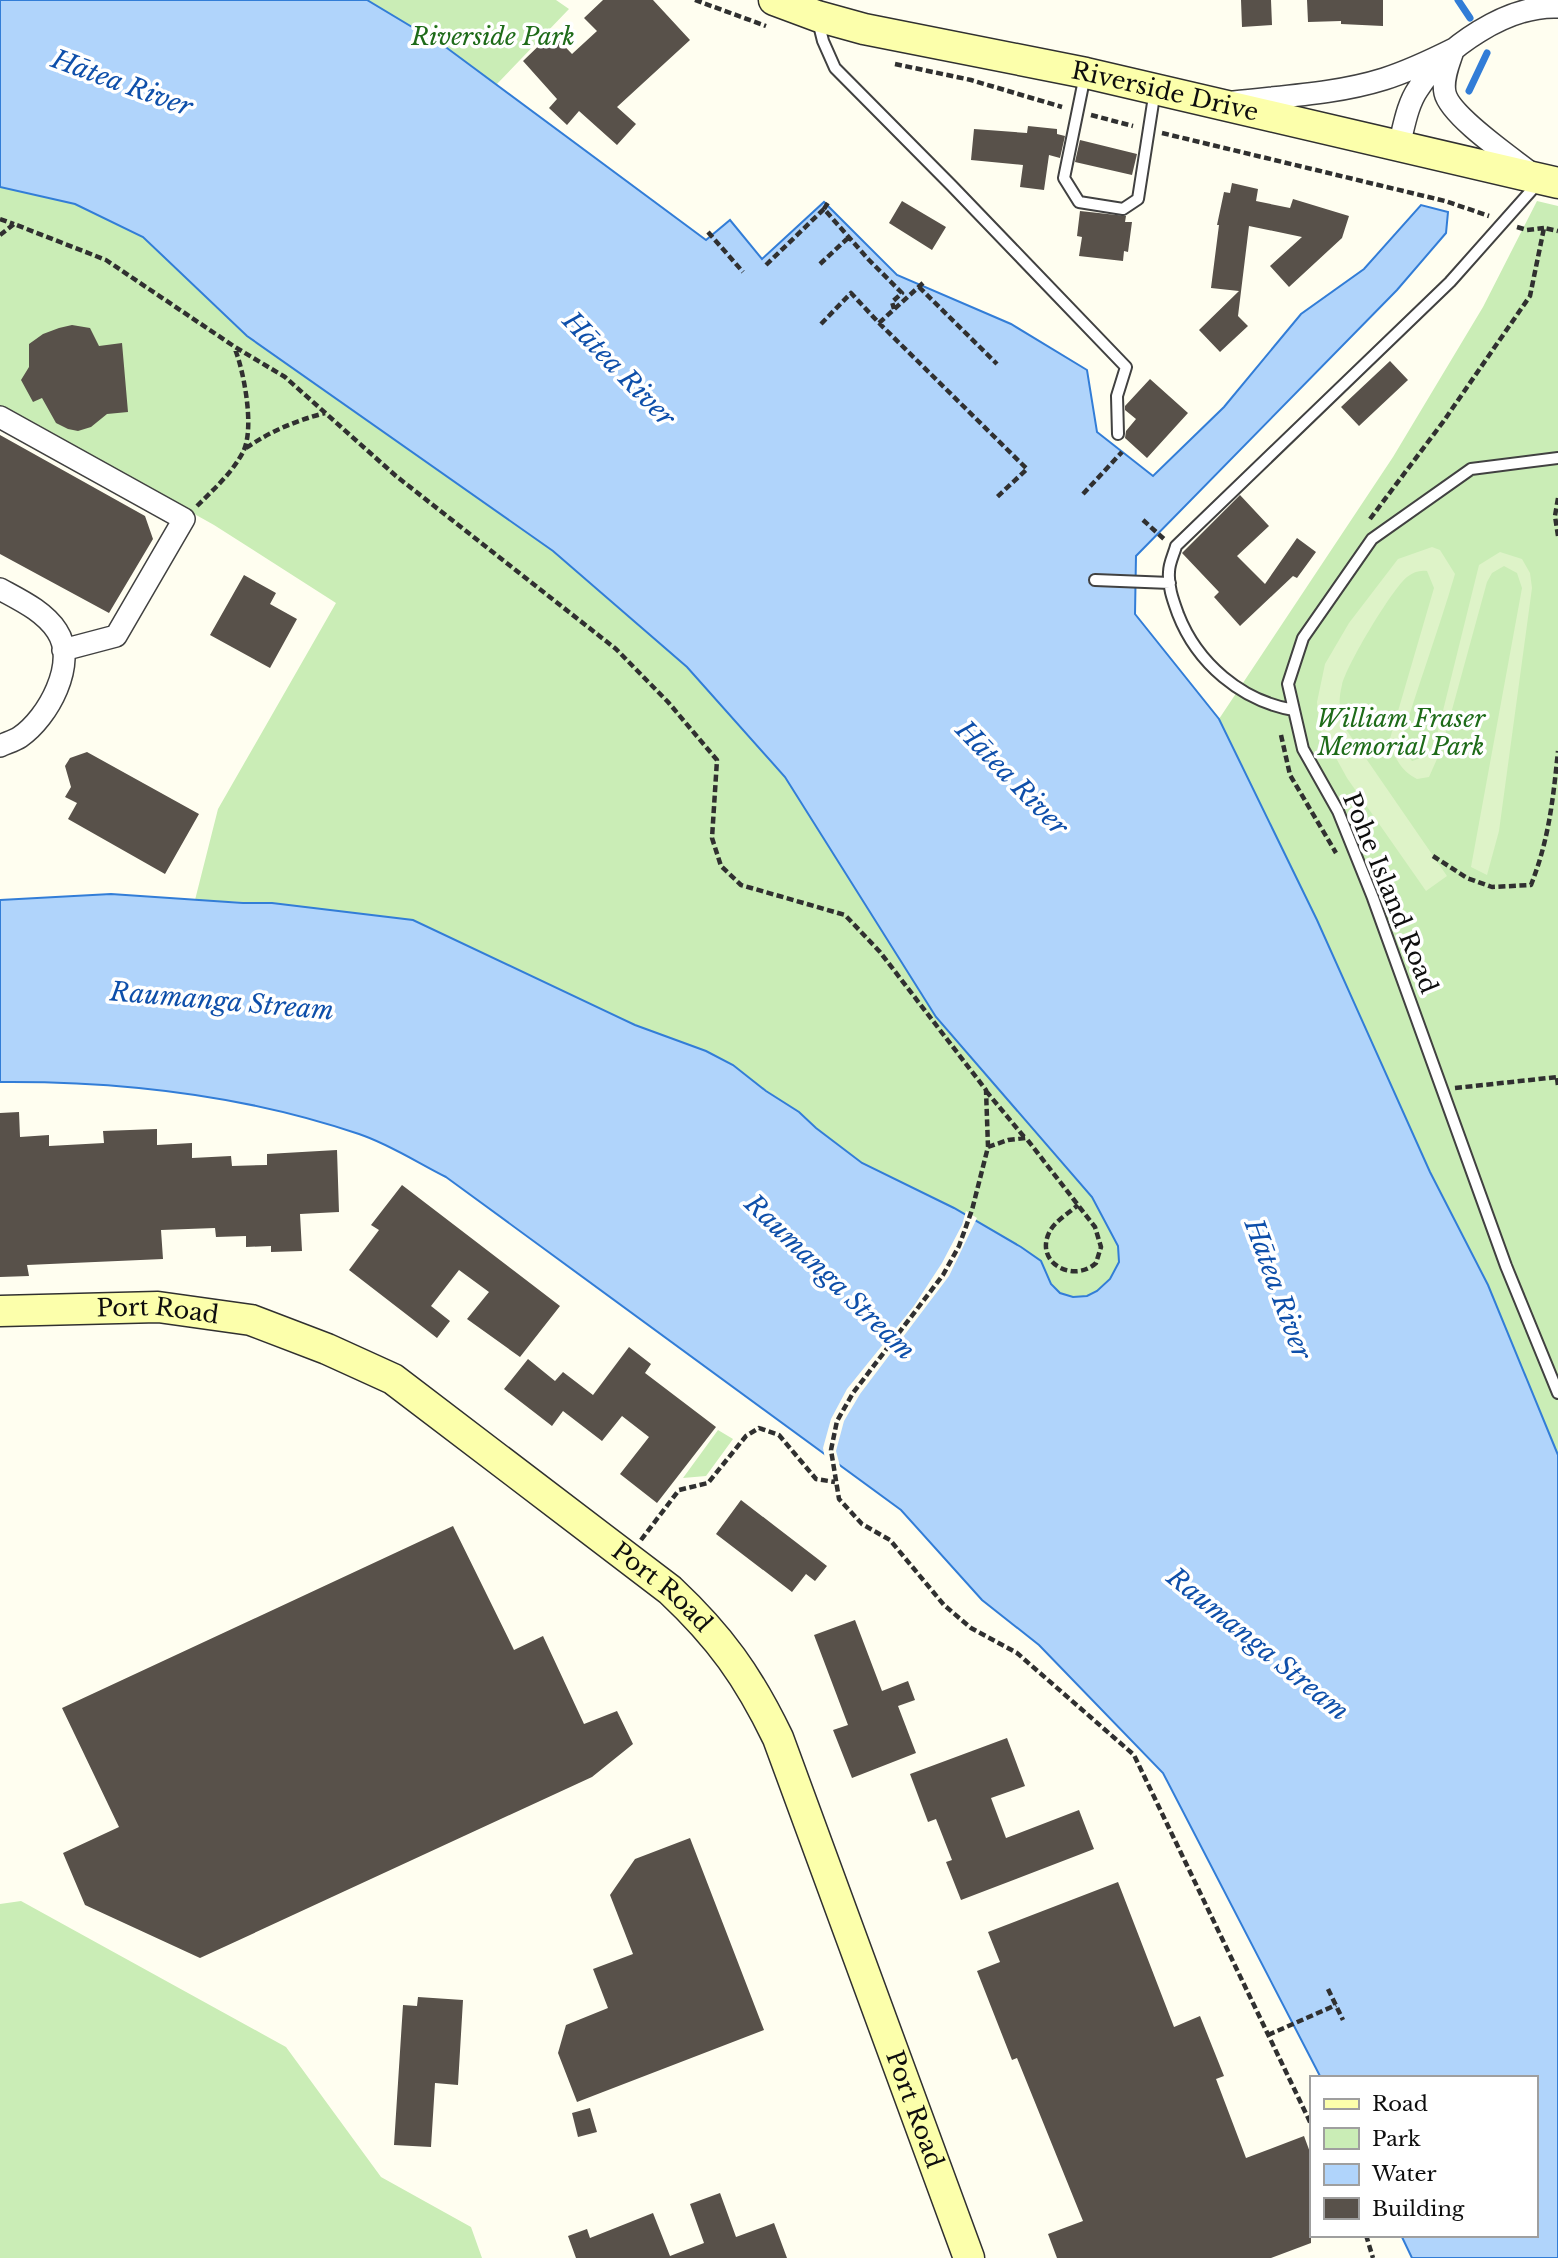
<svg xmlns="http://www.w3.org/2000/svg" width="1558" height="2258" viewBox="0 0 1558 2258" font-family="'Libre Baskerville',serif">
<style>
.green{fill:#caedb6}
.pitch{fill:#def3c8}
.water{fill:#b0d4fb;stroke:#327dd7;stroke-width:2}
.pier{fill:#fffef0}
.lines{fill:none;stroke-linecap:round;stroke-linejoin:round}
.stream{stroke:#327dd7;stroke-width:7}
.building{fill:#58514a}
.lane-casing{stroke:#414141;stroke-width:14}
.street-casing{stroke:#414141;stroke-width:24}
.secondary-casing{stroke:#303030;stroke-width:33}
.path{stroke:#303030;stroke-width:4.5;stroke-dasharray:7 3.5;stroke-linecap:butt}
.lane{stroke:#fff;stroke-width:10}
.street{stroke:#fff;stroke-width:21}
.secondary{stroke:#fcffab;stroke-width:30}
.labels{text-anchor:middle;stroke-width:7;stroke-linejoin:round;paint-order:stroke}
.park-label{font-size:24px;font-style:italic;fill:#1e6b19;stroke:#fff}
.street-label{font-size:24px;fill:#0e0e0e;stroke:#fff}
.water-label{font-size:26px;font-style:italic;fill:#0e4faa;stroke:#fff}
</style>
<rect width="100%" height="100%" fill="#fffef0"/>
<path class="green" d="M367,0H556L569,9L496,85L447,48Z
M0,187L75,204L143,237L247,336L553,551L687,667L785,777L936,1017L1092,1197L1118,1246L1119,1262L1110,1279L1097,1291L1087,1296L1073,1297L1059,1293L1021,1247L954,1208L862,1163L816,1128L799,1112L706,1051L635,1025L413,920L272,903L195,900L218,809L336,603L214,525L0,405Z
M1537,201L1558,206V1455L1488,1285L1430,1172L1317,920L1219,719L1393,457L1483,307Z
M718,1430L733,1439L706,1476L683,1478Z
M21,1901L286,2047L381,2177L471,2227L482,2258H0V1904Z"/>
<path class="pitch" d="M1432,547L1440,550L1455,574C1438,632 1417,688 1400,745L1412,761L1427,756L1436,739L1479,565L1500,552L1522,559L1530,573L1532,588L1499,831L1487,875L1471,867L1522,588L1517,573L1504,566L1492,573L1487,582L1441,750L1429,777L1417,779C1401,771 1395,758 1389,742L1434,588L1427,571C1419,570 1414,572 1407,577C1392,589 1346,666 1342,685C1338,700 1339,714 1345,728L1447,876L1426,891L1347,778L1319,727L1317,702L1325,664L1349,623L1398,559Z"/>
<path class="water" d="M0,0H367L447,48L706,240L730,220L762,259L824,202L897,275L1011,324L1087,370L1097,432L1153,476L1224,407L1301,314L1364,269L1421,205L1448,212L1446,233L1397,290L1136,556L1135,614L1219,719L1317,920L1430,1172L1488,1285L1558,1455V2258H1412L1401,2235H1535V2078H1321L1163,1773L1039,1645L982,1600L901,1510L446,1177C418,1163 389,1144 359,1134C244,1095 122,1081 0,1082V900L111,894L243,903H272L413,920L635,1025L706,1051L733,1065L766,1091L799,1112L816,1128L862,1163L954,1208L1021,1247L1041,1261L1051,1284L1060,1293L1073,1297L1087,1296L1097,1291L1110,1279L1119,1262L1118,1246L1092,1197L936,1017L785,777L687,667L553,551L247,336L143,237L75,204L0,187Z"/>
<path class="pier" d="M966,1211L977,1218L949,1276L860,1394L844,1421L836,1451L841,1470L825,1459L823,1448L831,1419L847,1389L914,1306L942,1263L962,1225Z"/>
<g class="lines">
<path class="stream" d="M1458,0L1470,18
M1469,91L1487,53"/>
</g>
<path class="building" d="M603,0H653L690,40L617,107L636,124L617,145L579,111L567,125L549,108L557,99L523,61L552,33L572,54L597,31L584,18Z
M1241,0H1271L1272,25L1242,27Z
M1307,0H1383V26L1341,24V21L1308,22Z
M1028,126L1057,129V134L1065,136L1060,158L1049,155L1044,190L1020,187L1023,165L971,160L974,129L1027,133Z
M1080,140L1137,154L1132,175L1075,162Z
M1232,183L1258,189L1256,201L1290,208L1293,199L1349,216L1342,238L1289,287L1270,266L1302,237L1249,226L1238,316L1248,326L1220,352L1199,330L1239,291L1211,288L1219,225H1217L1224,192L1230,193Z
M902,201L946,227L932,250L889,223Z
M1080,211L1126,216L1125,222H1132L1128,252L1124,251L1123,261L1079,256L1082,237L1077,236Z
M72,325L90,328L99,346L122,343L128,412L107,414L91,427L78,431L68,429L56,423L42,398L33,402L21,380L29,367V344L43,334L59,328Z
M1390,361L1408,380L1359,426L1341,407Z
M1150,379L1188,413L1147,458L1125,438L1126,431L1136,419L1125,410V406Z
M0,435L145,516L153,539L109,613L0,554Z
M1240,495L1269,526L1237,556L1265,584L1297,538L1316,552L1297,578L1293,576L1240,626L1214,597L1219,592L1182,553Z
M244,575L276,593L270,604L297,619L270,668L210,635Z
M87,752L199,814L165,874L68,819L77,803L65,797L71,787L65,766L70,758Z
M19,1112L20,1137L49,1135V1146L104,1143L103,1131L157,1129V1145L192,1143V1158L231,1156L232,1166L267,1165V1154L337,1150L339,1212L300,1214L302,1251L271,1252V1246L246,1247V1236L216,1237L215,1228L161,1230L163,1259L27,1265L29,1276L0,1277V1113Z
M402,1185L560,1306L520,1357L467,1319L489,1292L459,1270L431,1306L450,1321L437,1338L349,1270L379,1230L371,1225Z
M629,1347L651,1364L645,1373L716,1427L657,1503L620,1474L649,1437L622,1416L602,1441L563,1411L552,1426L504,1389L528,1359L555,1381L563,1372L593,1395Z
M741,1500L827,1566L815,1581L806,1574L792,1592L716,1534Z
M453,1526L514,1650L543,1636L584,1724L617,1711L633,1744L592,1777L200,1958L85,1905L63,1853L119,1827L62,1708Z
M855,1620L882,1691L908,1681L915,1700L898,1706L916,1753L852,1778L833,1730L848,1725L814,1635Z
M1007,1738L1025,1786L991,1798L1006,1838L1079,1810L1094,1849L961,1900L946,1862L952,1860L936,1819L928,1822L910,1774Z
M690,1838L764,2030L577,2102L558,2053L566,2025L608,2008L593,1969L633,1954L610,1895L635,1859Z
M1118,1882L1174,2027L1200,2016L1224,2076L1216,2079L1246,2158L1304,2136L1311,2155V2243L1271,2258H1057L1048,2234L1083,2221L1017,2058L1012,2060L977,1971L1000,1962L988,1932Z
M418,1997L463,2000L458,2085L435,2083L431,2147L394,2145L403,2005L417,2006Z
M590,2108L597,2132L578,2137L572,2113Z
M720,2193L736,2237L774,2223L787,2258H576L568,2236L587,2229L590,2238L653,2213L670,2256L704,2243L690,2204Z"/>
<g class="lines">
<g class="lane-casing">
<path id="lane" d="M818,21L823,41L835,68L952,186L1126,367L1117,396L1118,434
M1085,75L1064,178L1079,202L1123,209L1138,199L1155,90
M1558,458L1471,469L1372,539L1303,638L1288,684L1303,749L1338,811L1373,898L1506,1266L1558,1393
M1095,580L1170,583
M1294,710C1241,701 1197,663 1178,614C1173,600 1168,587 1169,572C1169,563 1174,554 1176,546L1450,282L1538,183"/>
</g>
<g class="street-casing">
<path id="street" d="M1453,51C1449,63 1442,79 1445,93C1450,116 1512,158 1532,174
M1234,102C1284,96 1336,94 1384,79C1409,71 1432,60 1454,49
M1399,145C1404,127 1407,105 1418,89C1445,47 1507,5 1558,7
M0,417L184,519L116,636L63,650
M0,589C20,600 44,611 57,631C78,663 48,718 20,737C14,741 6,743 0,746"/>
</g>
<g class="secondary-casing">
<g id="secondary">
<path id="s1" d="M774,0L817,16L864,29L1086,73L1558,183"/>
<path id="s2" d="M0,1311L158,1307L251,1320L327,1349L393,1379L670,1590C720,1637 748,1676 778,1738L969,2258"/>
</g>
</g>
<path class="path" d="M695,0L766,26
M895,64L971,80L1062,107
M1091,115L1133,126
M1162,133L1445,201L1489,216
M824,209L829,201
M0,219L14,224
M1517,227L1527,230L1544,228
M708,232L743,272
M0,235L14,224L106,260L235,347L285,377L396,476L616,649L668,702L717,760L712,838L721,866L741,885L845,915L880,952L986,1090L988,1147L972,1210L959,1246L943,1275L853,1393L837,1421L831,1450L839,1499L862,1524L890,1540L944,1605L971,1628L1017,1653L1134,1755L1311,2124
M820,264L849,237
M766,265L824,209L869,260L902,293L892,302L894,309
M919,287L997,364
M879,323L923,283
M821,324L851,293L879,323L1027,469L995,499
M246,448C271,431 295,421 325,413
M1083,494L1122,452
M1558,498L1555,516L1558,536
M197,506C214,489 232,473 243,452C255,429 244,372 235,349
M1370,519L1443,422L1530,296L1544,228L1558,231
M1143,520L1164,539
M1281,735L1290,775L1336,853
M1433,856L1467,878L1492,887L1531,885C1549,839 1553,800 1558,751
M1557,1078L1558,1086
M1455,1088L1558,1077
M986,1091L1025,1138
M988,1147L1008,1140L1026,1138L1095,1227L1101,1247L1096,1263C1073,1284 1033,1262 1050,1231C1055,1221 1069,1213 1078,1205
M641,1540L679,1490L708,1483L746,1436L759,1428L779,1435L816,1479L835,1482
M1328,1989L1343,2020
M1268,2035L1336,2005
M1366,2235L1373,2258"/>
<use href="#lane" class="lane"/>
<use href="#street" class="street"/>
<use href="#secondary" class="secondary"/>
</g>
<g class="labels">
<g class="park-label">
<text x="493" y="45">Riverside Park</text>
<text x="1401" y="727">William Fraser<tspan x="1401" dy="28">Memorial Park</tspan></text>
</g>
<g class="street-label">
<text dy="8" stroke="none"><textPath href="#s1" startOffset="402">Riverside Drive</textPath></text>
<text transform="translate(1390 893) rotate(68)" y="8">Pohe Island Road</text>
<text dy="8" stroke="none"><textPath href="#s2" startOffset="158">Port Road</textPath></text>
<text dy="8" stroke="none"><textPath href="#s2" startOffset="746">Port Road</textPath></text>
<text dy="8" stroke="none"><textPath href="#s2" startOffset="1334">Port Road</textPath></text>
</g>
<g class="water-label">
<text transform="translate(122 83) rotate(20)" y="9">Hātea River</text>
<text transform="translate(619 369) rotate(46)" y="9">Hātea River</text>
<text transform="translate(1012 778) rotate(46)" y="9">Hātea River</text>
<text transform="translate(222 1001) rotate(5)" y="9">Raumanga Stream</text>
<text transform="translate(830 1277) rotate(44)" y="9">Raumanga Stream</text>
<text transform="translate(1278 1289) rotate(70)" y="9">Hātea River</text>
<text transform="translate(1258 1644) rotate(39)" y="9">Raumanga Stream</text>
</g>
</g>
<rect x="1310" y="2076" width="228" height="161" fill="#ffffff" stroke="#9f9f9f" stroke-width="2"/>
<rect x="1324" y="2099" width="35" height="10" fill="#fcffab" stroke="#9f9f9f" stroke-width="2"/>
<text x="1372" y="2111" font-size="21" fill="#0e0e0e">Road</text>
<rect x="1324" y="2128" width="35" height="21" fill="#caedb6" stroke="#9f9f9f" stroke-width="2"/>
<text x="1372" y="2146" font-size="21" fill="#0e0e0e">Park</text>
<rect x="1324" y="2164" width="35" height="21" fill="#b0d4fb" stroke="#9f9f9f" stroke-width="2"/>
<text x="1372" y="2181" font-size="21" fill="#0e0e0e">Water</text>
<rect x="1324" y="2198" width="35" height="21" fill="#58514a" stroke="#9f9f9f" stroke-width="2"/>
<text x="1372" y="2216" font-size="21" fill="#0e0e0e">Building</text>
</svg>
